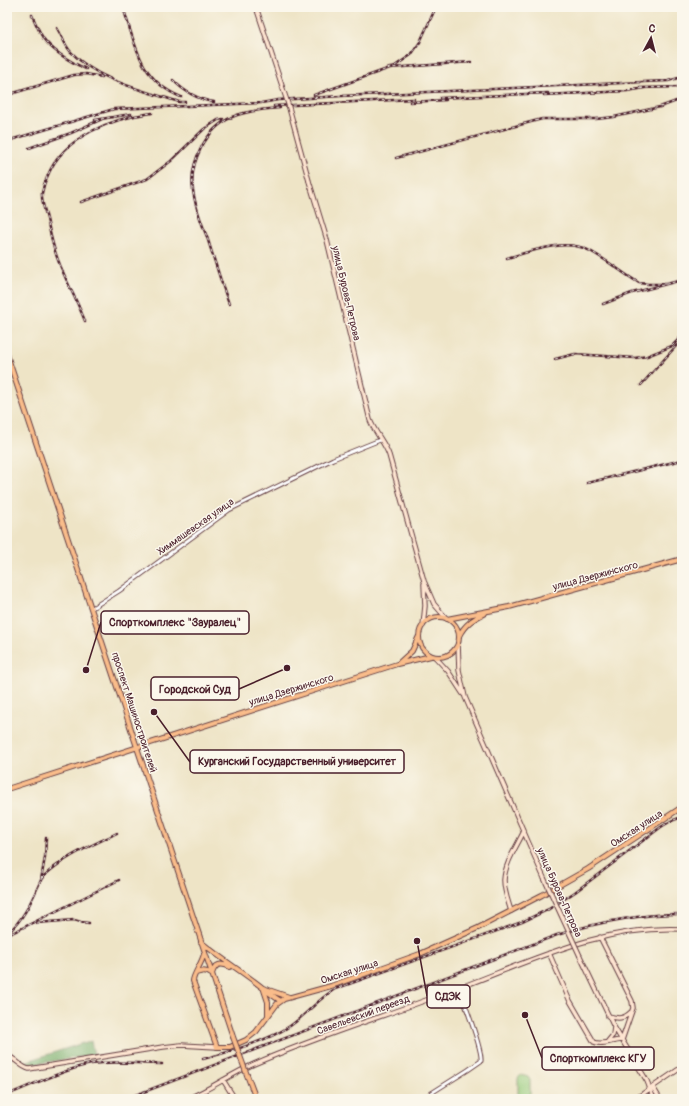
<svg xmlns="http://www.w3.org/2000/svg" width="689" height="1106" viewBox="0 0 689 1106" font-family="Pangolin,sans-serif">
<style>
.green{fill:#98cb7c;stroke:#717554}
.forest{fill:#7aaf6c;stroke:#62674c}
.lines{fill:none;stroke-linecap:round;stroke-linejoin:round}
.tertiary-casing{stroke:#633d42;stroke-width:5}
.secondary-casing{stroke:#633d42;stroke-width:5.5}
.primary-casing{stroke:#633d42;stroke-width:6}
.tertiary{stroke:#fff;stroke-width:3}
.secondary{stroke:#fde4d0;stroke-width:3.5}
.primary{stroke:#f9bc8a;stroke-width:4}
.rail-casing{stroke:#4a1f2b;stroke-width:2.5}
.rail{stroke:#fbf7ec;stroke-width:1;stroke-dasharray:3;stroke-linecap:butt}
.secondary-bridge-casing{stroke:#633d42;stroke-width:5.5;stroke-linecap:butt}
.primary-bridge-casing{stroke:#633d42;stroke-width:6;stroke-linecap:butt}
.secondary-bridge{stroke:#fde4d0;stroke-width:3.5}
.primary-bridge{stroke:#f9bc8a;stroke-width:4}
.labels{text-anchor:middle;stroke-width:3;stroke-linejoin:round;paint-order:stroke}
.street-label{font-size:10px;fill:#4a1f2b;stroke:#fbf7ec}
.leader{fill:none;stroke:#4a1f2b;stroke-width:1.5}
.callout-dot{fill:#4a1f2b;stroke:#fbf7ec;stroke-width:1.5}
.callout{fill:#fbf7ec;stroke:#4a1f2b;stroke-width:1.5}
.callout-label{font-size:11px;text-anchor:middle;font-weight:bold;fill:#4a1f2b}
</style>
<rect width="100%" height="100%" fill="#fbf7ec"/>
<filter id="ink" filterUnits="userSpaceOnUse"><feTurbulence type="fractalNoise" baseFrequency=".025" numOctaves="2"/><feDisplacementMap in="SourceGraphic" scale="8" xChannelSelector="R" yChannelSelector="G"/><feConvolveMatrix kernelMatrix="1 2 1 2 8 2 1 2 1" color-interpolation-filters="sRGB"/></filter>
<filter id="wash" filterUnits="userSpaceOnUse"><feTurbulence type="fractalNoise" baseFrequency=".012" numOctaves="4" result="noise"/><feDisplacementMap in="SourceGraphic" scale="16" xChannelSelector="R" yChannelSelector="G"/><feGaussianBlur stdDeviation="0.9" result="paint"/><feColorMatrix in="noise" values="0 0 0 0 0 0 0 0 0 0 0 0 0 0 0 0 0 1.4 0 .05"/><feComposite in="paint" operator="in"/></filter>
<g filter="url(#wash)">
<rect width="100%" height="100%" fill="#eee4c6"/>
<path class="green" d="M167,680L170,681L171,688L152,693L150,687L151,685Z
M521,1075L528,1077L530,1080V1099H518V1078Z"/>
<path class="forest" d="M91,1041L94,1055L27,1065L25,1062L83,1043L84,1044Z"/>
</g>
<g filter="url(#ink)">
<g class="lines">
<g class="tertiary-casing">
<path id="tertiary" d="M92,608L119,591L229,510L333,459L380,440
M422,1099L468,1070L481,1061C483,1050 464,1002 459,988"/>
</g>
<g class="secondary-casing">
<path id="secondary" d="M309,181L327,240L370,420C375,433 385,443 389,455L424,581L434,604L447,619
M423,626L425,606L424,584
M458,643L459,670L465,697L544,878
M435,657L448,671L463,694
M511,911C508,901 504,891 504,880C505,863 517,846 524,831
M600,937L632,1001L633,1008L622,1040
M549,953L569,999L594,1042C602,1046 613,1040 622,1040
M580,956L614,1027L647,1081C650,1088 651,1093 654,1099
M608,1016C618,1019 624,1019 631,1012
M608,1041L613,1035L614,1027
M7,1056C16,1058 20,1067 29,1069L163,1047L181,1045L217,1047
M223,1080L235,1099
M651,1088L654,1089L660,1099
M187,1099C211,1089 231,1074 254,1064C323,1034 395,1013 464,986C535,959 605,925 682,929
M635,1099L682,1067"/>
</g>
<g class="primary-casing">
<path id="primary" d="M7,355L233,1037
M419 637a20 20 0 1 1 40 0a20 20 0 1 1-40 0Z
M447,619L509,607L682,559
M459,636C465,624 473,619 485,613
M400,662L412,651L419,636
M7,789L397,664L431,656
M201,942C221,959 243,972 263,988C269,993 274,997 281,1001
M204,954C202,963 193,975 193,981L217,1047H230L246,1040L256,1032L277,1004L284,999L331,986L420,954L478,928L542,895L588,869L682,807
M196,973C202,971 206,970 211,974
M212,974C215,963 221,963 230,967
M263,988L289,997
M264,990L268,1002V1015
M247,1075L256,1099"/>
</g>
<use href="#tertiary" class="tertiary"/>
<use href="#secondary" class="secondary"/>
<use href="#primary" class="primary"/>
<g class="rail-casing">
<path id="rail" d="M123,7C135,44 140,81 181,97
M32,15C35,22 39,31 43,38C53,52 71,62 86,69
M57,28C62,36 65,46 71,52C98,81 142,90 179,102H185
M395,66L411,55L420,42L436,7
M173,80C183,91 199,100 214,102
M640,88L682,87
M7,95L74,75L86,74L102,77
M314,95L390,68L471,62
M544,95L627,91L645,88
M440,98L548,93
M410,102L446,100
M274,106L414,99
M95,120L131,114
M7,141L114,109L261,103L278,100L341,96L643,82L668,81L682,77
M29,148L71,133L102,119
M396,158L542,119H596L614,117L660,107L682,99
M81,202L147,179L171,161L204,129L218,120L223,119
M507,258C529,252 565,238 588,250C606,259 622,273 639,283L648,284H666
M229,304C221,282 214,259 207,237C201,222 195,206 193,190C189,162 206,129 232,117C246,111 265,109 280,108
M603,304L632,293L682,280
M85,321C77,301 66,281 58,260C53,247 50,233 47,219C45,211 41,201 42,193C43,187 45,181 48,175C64,136 113,118 152,113
M555,359L575,354L635,358L647,356L672,346L682,336
M641,385L677,345
M587,483L682,460
M41,880L45,857L46,838
M37,923L74,920L81,922L89,923
M12,933L119,880
M7,934C25,918 32,899 42,878C63,857 91,846 117,833
M203,1059C229,1052 268,1041 290,1026C306,1015 318,999 335,989L522,922L549,909L575,892L661,827L671,821L682,817
M7,1095C32,1085 65,1069 91,1064C114,1060 138,1064 162,1064
M125,1099L557,935C598,922 639,914 682,914"/>
</g>
<use href="#rail" class="rail"/>
<g class="secondary-bridge-casing">
<path id="secondary-bridge" d="M256,7L288,104L309,181
M544,878L580,956"/>
</g>
<g class="primary-bridge-casing">
<path id="primary-bridge" d="M233,1037L247,1075"/>
</g>
<use href="#secondary-bridge" class="secondary-bridge"/>
<use href="#primary-bridge" class="primary-bridge"/>
</g>
</g>
<g class="labels">
<g class="street-label">
<text transform="translate(347 293) rotate(77)" y="4">улица Бурова-Петрова</text>
<text transform="translate(195 526) rotate(-35)" y="4">Химмашевская улица</text>
<text transform="translate(595 575) rotate(-15)" y="4">улица Дзержинского</text>
<text transform="translate(291 689) rotate(-17)" y="4">улица Дзержинского</text>
<text transform="translate(135 712) rotate(72)" y="4">проспект Машиностроителей</text>
<text transform="translate(636 828) rotate(-33)" y="4">Омская улица</text>
<text transform="translate(560 892) rotate(66)" y="4">улица Бурова-Петрова</text>
<text transform="translate(349 971) rotate(-18)" y="4">Омская улица</text>
<text transform="translate(363 1014) rotate(-20)" y="4">Савельевский переезд</text>
</g>
</g>
<path class="leader" d="M86 670L101 622M287 668L239 689M154 712L190 762M417 941L427 996M525 1015L542 1058"/>
<g class="callout-dot">
<circle cx="86" cy="670" r="4"/>
<circle cx="287" cy="668" r="4"/>
<circle cx="154" cy="712" r="4"/>
<circle cx="417" cy="941" r="4"/>
<circle cx="525" cy="1015" r="4"/>
</g>
<g class="callout">
<rect x="101" y="611" width="148" height="23" rx="4"/>
<rect x="151" y="677" width="88" height="23" rx="4"/>
<rect x="190" y="750" width="214" height="23" rx="4"/>
<rect x="427" y="985" width="43" height="23" rx="4"/>
<rect x="542" y="1047" width="112" height="23" rx="4"/>
</g>
<g class="callout-label">
<text x="175" y="626">Спорткомплекс "Зауралец"</text>
<text x="195" y="693">Городской Суд</text>
<text x="297" y="765">Курганский Государственный университет</text>
<text x="448" y="1000">СДЭК</text>
<text x="598" y="1062">Спорткомплекс КГУ</text>
</g>
<rect width="689" height="1106" fill="none" stroke="#fbf7ec" stroke-width="24"/>
<g transform="translate(651 38) rotate(7)" stroke="#fbf7ec" stroke-width="3" paint-order="stroke">
<path d="M0-3L7 15L0 10L-7 15Z" fill="#4a1f2b"/>
<text y="-6" font-size="11" font-weight="bold" text-anchor="middle" fill="#4a1f2b">С</text>
</g>
</svg>
